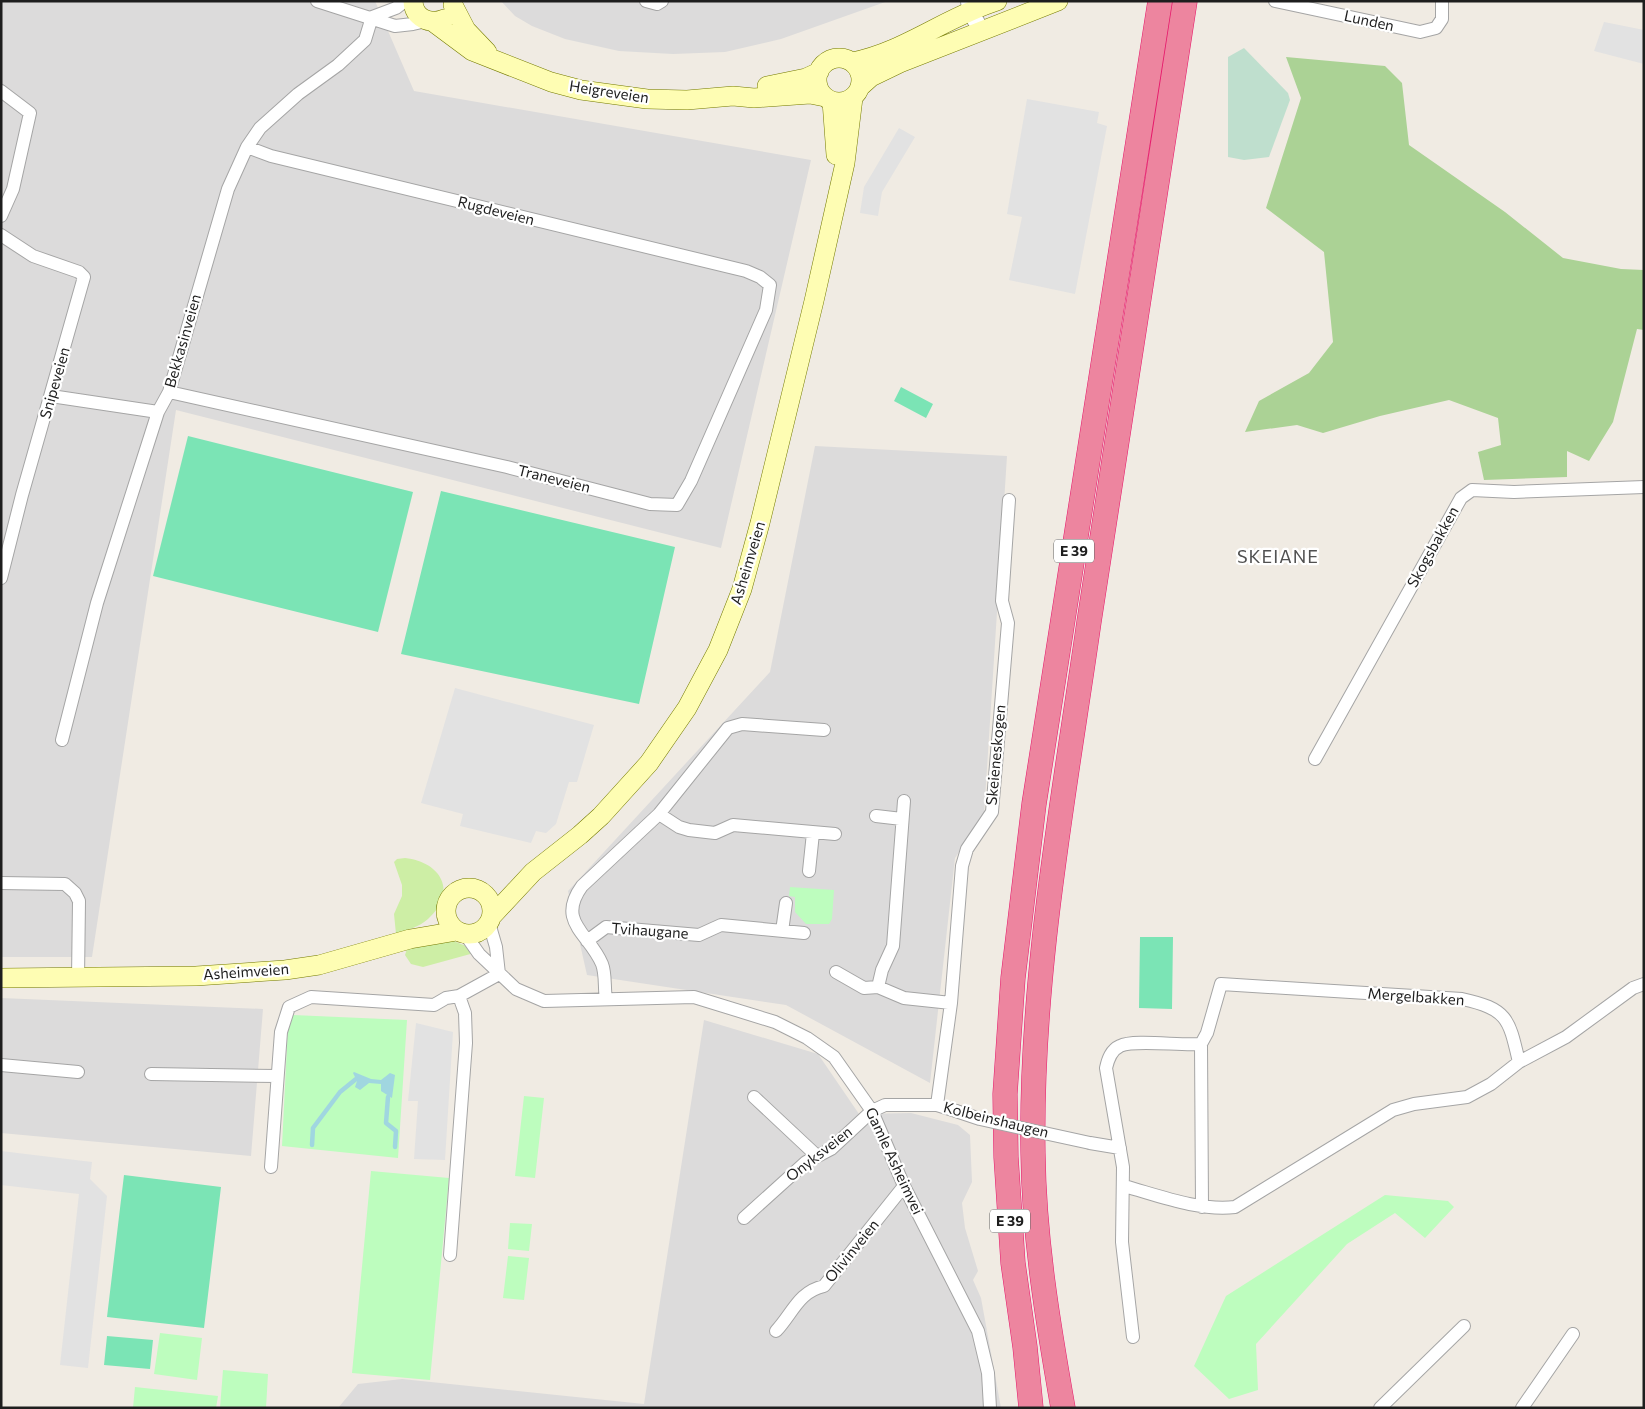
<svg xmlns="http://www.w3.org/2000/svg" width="1645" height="1409" viewBox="0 0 1645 1409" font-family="Commissioner,sans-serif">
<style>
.residential{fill:#dcdbdb}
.grass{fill:#cdeea5}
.forest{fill:#abd295}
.wetland{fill:#bfdfce}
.park{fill:#bdfdbe}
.pitch{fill:#7be4b5}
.parking{fill:#e2e2e2}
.water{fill:#a0d6e0}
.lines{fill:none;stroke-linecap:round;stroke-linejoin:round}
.stream{stroke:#a0d6e0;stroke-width:4.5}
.minor-casing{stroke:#a5a5a5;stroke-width:14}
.tertiary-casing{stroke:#a5a5a5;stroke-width:18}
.secondary-casing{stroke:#747a00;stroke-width:20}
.motorway-casing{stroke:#e6186b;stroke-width:25}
.minor{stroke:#fff;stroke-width:12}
.tertiary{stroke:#fff;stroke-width:16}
.secondary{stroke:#fefdb3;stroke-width:19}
.motorway{stroke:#ed859f;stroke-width:24}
.minor-bridge-casing{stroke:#a5a5a5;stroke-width:14;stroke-linecap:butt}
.minor-bridge{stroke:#fff;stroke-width:12}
.labels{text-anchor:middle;stroke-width:4.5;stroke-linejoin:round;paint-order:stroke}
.shield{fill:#fff;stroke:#626262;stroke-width:1}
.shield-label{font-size:14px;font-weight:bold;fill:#1e1e1e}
.street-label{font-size:15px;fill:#1e1e1e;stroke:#fff}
.quarter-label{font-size:18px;letter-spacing:1px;fill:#515151;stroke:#fff}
</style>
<rect width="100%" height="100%" fill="#f0ebe3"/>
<path class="residential" d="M1,1H375L414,91L811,160L721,548L176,410L92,957H1Z
M501,1H888L781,39L725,52L673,54L619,51L565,39L532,26L515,16Z
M815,446L1007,456L984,815L955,858L930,1083L786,1005L587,975L568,891L770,672Z
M1,998L263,1009L251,1156L1,1133Z
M704,1020L818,1054L859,1114L911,1113L958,1125L970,1135L972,1182L962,1203L965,1228L978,1271L973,1280L981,1298L1001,1408H338L358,1384L402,1379L644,1404Z"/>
<path class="grass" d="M405,858C442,862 458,893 428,919C419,927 407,930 396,934L394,914L402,896V885L394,862L397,859Z
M451,940L466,946L474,953L423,967L411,964L405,955L407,949Z"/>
<path class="forest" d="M1286,57L1385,66L1402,83L1409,145L1505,212L1563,258L1621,269L1644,270V330L1637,329L1613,422L1589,461L1567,451V477L1484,480L1478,452L1501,445L1498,418L1449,400L1380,416L1323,433L1297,425L1245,432L1259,401L1309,373L1333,342L1324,252L1266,208L1301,98Z"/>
<path class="wetland" d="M1244,48L1288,93L1290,100L1269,157L1244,160L1228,157V57Z"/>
<path class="park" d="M790,887L834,890L832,919L829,924H806L795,912V897L789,896Z
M293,1015L407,1020L398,1158L282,1146L288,1026Z
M524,1096L544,1098L535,1178L515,1176Z
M371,1171L449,1178L430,1380L352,1373Z
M1385,1195L1448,1201L1454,1207L1425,1238L1395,1213L1347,1244L1256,1344L1258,1390L1229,1399L1194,1366L1226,1296Z
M510,1223L532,1224L529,1251L508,1249Z
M508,1256L529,1258L524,1300L503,1298Z
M160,1333L202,1338L197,1380L154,1374Z
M223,1370L268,1374L266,1408H220Z
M135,1387L218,1396L216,1408H133Z"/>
<path class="pitch" d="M901,387L933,404L926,418L894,401Z
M188,436L413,492L378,632L153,576Z
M441,491L675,547L639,704L401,654Z
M1140,937H1173L1172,1009L1139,1008Z
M124,1175L221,1187L204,1328L107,1317Z
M107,1336L153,1340L150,1369L104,1365Z"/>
<path class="parking" d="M1604,22L1644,30V64L1594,51Z
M1027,99L1099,112L1097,123L1107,126L1075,294L1009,280L1022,217L1007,214Z
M899,128L915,137L882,192L878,216L860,213L864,187Z
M455,688L594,725L577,782H569L556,824L546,833L536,831L531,843L460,826L463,814L421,803Z
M416,1023L453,1032L445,1160L414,1159L418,1101H408Z
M1,1151L92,1162L90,1179L107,1196L88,1368L60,1365L79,1194L1,1185Z"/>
<path class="water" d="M354,1072L371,1079L381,1080L390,1073L395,1075L392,1098L381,1091V1084L369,1083L360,1090L355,1087L357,1081L353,1073Z"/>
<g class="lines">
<path class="stream" d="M388,1097L386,1123L396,1131L395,1147
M312,1145L313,1128L340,1092L356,1079"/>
<g class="minor-casing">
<path id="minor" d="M317,1L395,26L413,24L426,21
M646,1L657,4L662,1
M1275,1L1420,32L1436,28L1442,19V1
M372,17L396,8L405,1
M1,91L30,113L13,189L1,216
M1,235L33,256L79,272L84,277L22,495L1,578
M169,392L507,467L650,504L677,505L691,481L766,310L770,285L760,277L746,271L271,156L247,147
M51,396L158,412
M62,740L97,603L158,412L169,392L228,189L247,147L260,128L298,94L338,65L365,40L372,17
M1315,759L1461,498L1472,490L1514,492L1644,487
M904,801L893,946L882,970L878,987L904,998L951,1003
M659,814L679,827L689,830L715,833L733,825L835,834
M876,816L902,819
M809,871L813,833
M1,883L65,884L75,893L79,901L78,978
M489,923L496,947L499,974
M782,931L786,903
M465,934L479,954L516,989L544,1001L694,997L775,1022L807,1038L834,1057L872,1111L904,1186L978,1331L988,1373L990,1408
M587,941L606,927L699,935L721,925L804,933
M836,972L864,988L878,987
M606,999C604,988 606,974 602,964C589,933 556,922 582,886L659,814L728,728L742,724L824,730
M1201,1044L1202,1207
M1,1065L78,1072
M151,1074L277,1076
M754,1097L817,1156
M937,1105L951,1003L962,866L967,849L992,812L1008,623L1002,601L1009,500
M1090,1143L1120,1148
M271,1167L281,1032L289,1007L311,997L434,1005L446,998L459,996L499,974
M1124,1186C1160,1196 1198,1211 1235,1207L1393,1110L1414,1104L1467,1097L1491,1084L1519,1062L1566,1037L1633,988L1644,984
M744,1218L806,1162L831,1149L872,1111L885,1105H937L956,1111
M450,1255L466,1043L465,1013L459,996
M776,1331C793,1313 798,1292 824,1286L904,1186
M1133,1337L1122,1242L1123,1167L1106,1068C1108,1059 1111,1050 1120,1046C1134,1039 1181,1046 1201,1044L1207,1033L1221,984L1462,999C1508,1009 1509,1019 1519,1062
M1380,1408L1464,1326
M1522,1408L1573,1334"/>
</g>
<g class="tertiary-casing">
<path id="tertiary" d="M969,1L970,11L981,30"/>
</g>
<g class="secondary-casing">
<path id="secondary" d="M413,1C414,18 429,25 444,19
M453,5L466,30L487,52
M433,22L472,51L551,82L581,90L647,99L687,100L733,96L754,98L810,94L825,97
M817 80a22 22 0 1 1 44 0a22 22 0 1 1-44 0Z
M852,62C904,52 946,17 997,1
M767,86L806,78L819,72
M861,86L871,77L900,63L1058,1
M832,101L836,155
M446 911a23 23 0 1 1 46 0a23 23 0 1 1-46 0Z
M492,916L533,872L580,835L601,816L649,763L687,708L718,650L742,589L760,523L814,301L845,163L853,98
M1,978L196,976L285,970L319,965L410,939L457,931"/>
</g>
<g class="motorway-casing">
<path id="motorway" d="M1031,1408L1025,1347L1013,1263L1006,1157L1005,1094L1013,978L1034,804L1160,1
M1063,1408C1048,1323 1034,1239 1033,1153C1030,975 1064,797 1089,622C1120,415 1152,208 1185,1"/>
</g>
<use href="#minor" class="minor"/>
<use href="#tertiary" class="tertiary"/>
<use href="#secondary" class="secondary"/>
<use href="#motorway" class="motorway"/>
<g class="minor-bridge-casing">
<path id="minor-bridge" d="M956,1111L980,1119L1090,1143"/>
</g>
<use href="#minor-bridge" class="minor-bridge"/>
</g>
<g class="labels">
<g class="shield">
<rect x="1054" y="539.5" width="40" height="23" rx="4"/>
<rect x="990" y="1209.5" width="40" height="23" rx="4"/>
</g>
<g class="shield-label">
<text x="1074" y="556">E 39</text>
<text x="1010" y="1226">E 39</text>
</g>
<g class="street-label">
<text transform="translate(1369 21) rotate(12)" y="5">Lunden</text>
<text transform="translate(609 92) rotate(9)" y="5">Heigreveien</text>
<text transform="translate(496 211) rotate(14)" y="5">Rugdeveien</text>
<text transform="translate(183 341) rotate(-74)" y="5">Bekkasinveien</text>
<text transform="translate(55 383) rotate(-74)" y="5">Snipeveien</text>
<text transform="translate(554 479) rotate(14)" y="5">Traneveien</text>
<text transform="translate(1433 547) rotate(-61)" y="5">Skogsbakken</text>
<text transform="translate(748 563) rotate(-73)" y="5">Asheimveien</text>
<text transform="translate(996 755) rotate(-85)" y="5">Skeieneskogen</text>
<text transform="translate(650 931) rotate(4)" y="5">Tvihaugane</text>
<text transform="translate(246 972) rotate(-4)" y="5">Asheimveien</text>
<text transform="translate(1416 997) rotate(4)" y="5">Mergelbakken</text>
<text transform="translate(996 1120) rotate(14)" y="5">Kolbeinshaugen</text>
<text transform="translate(819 1154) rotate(-38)" y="5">Onyksveien</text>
<text transform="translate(894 1161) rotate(65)" y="5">Gamle Asheimvei</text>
<text transform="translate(852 1251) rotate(-51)" y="5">Olivinveien</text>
</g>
<g class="quarter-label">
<text x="1278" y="563">SKEIANE</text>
</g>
</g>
<rect width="1645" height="1409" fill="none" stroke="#1e1e1e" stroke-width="5"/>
</svg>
